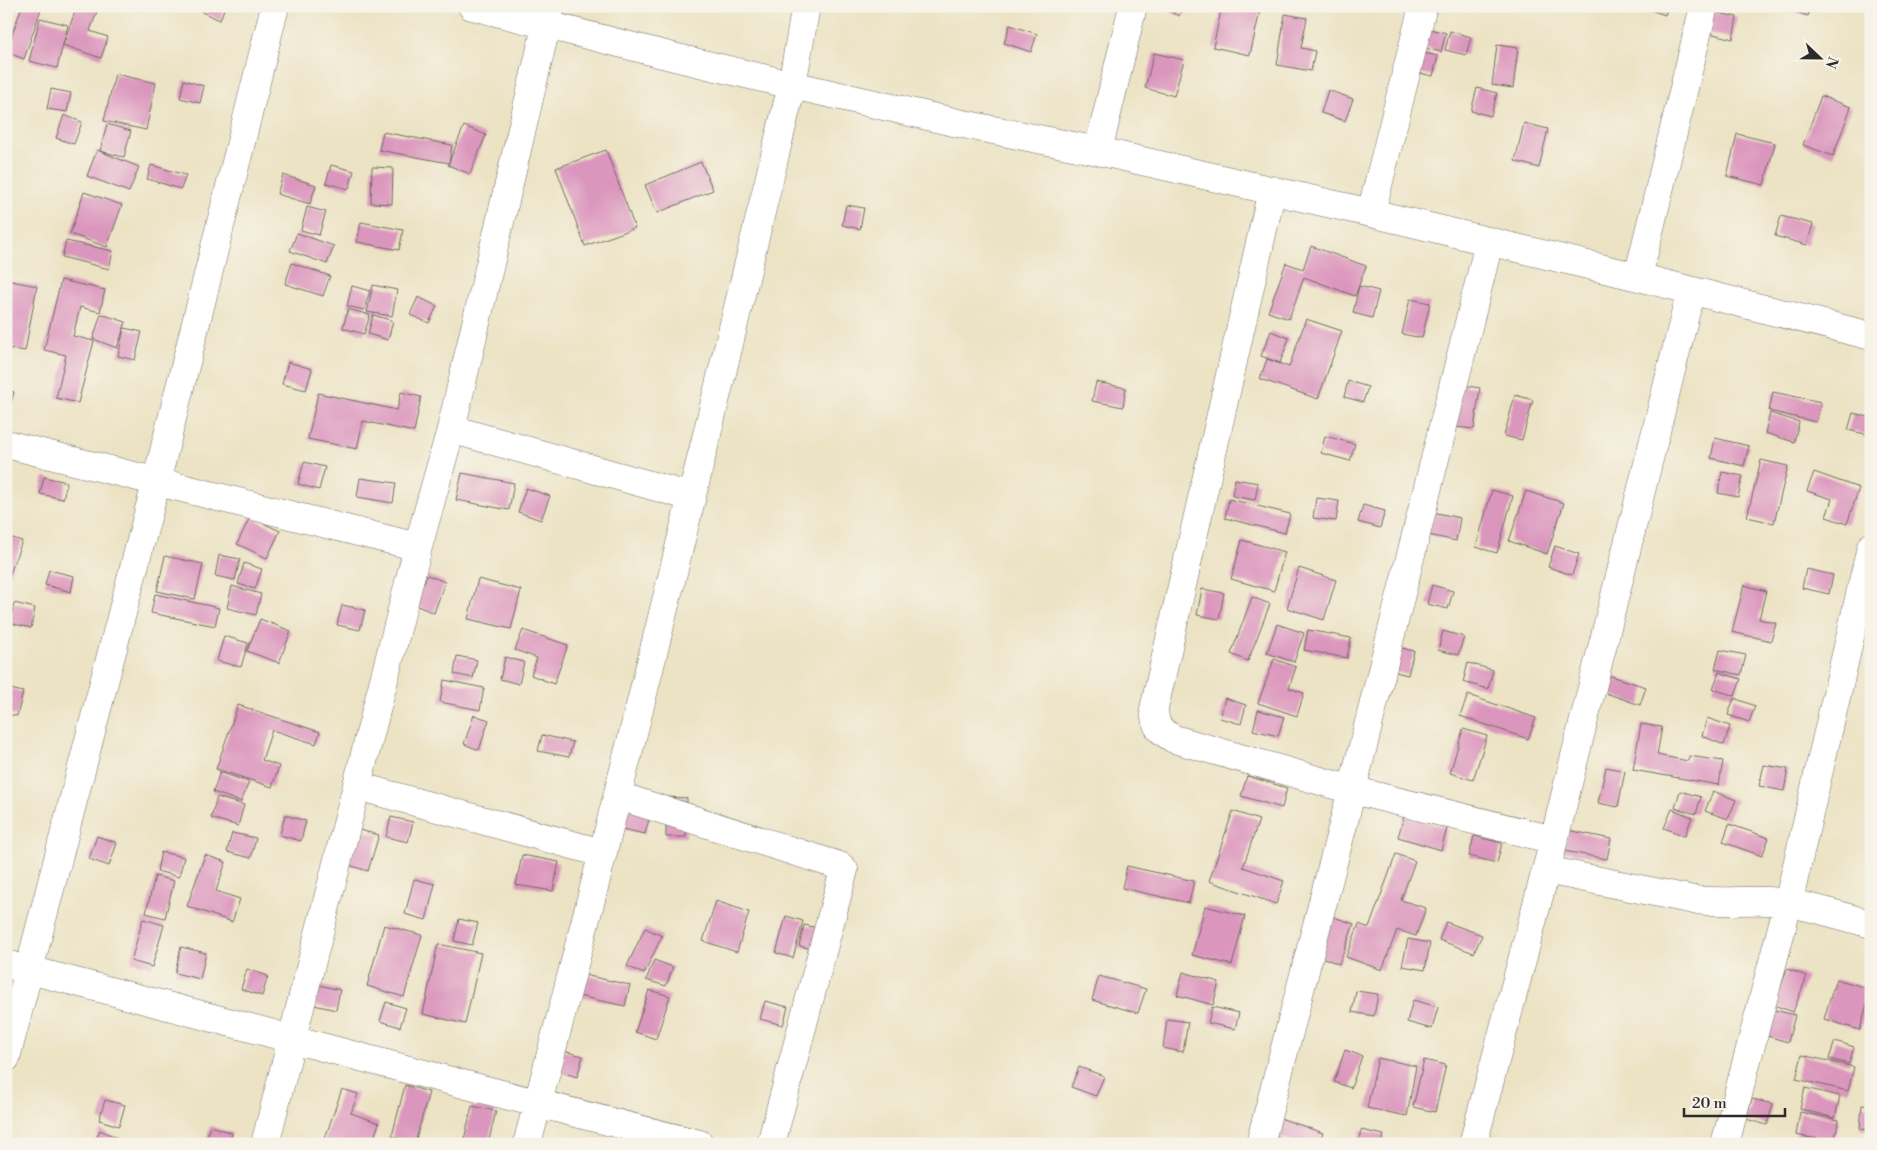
<svg xmlns="http://www.w3.org/2000/svg" width="1877" height="1150" viewBox="0 0 1877 1150" font-family="'Libre Bodoni',serif">
<style>
.building{fill:#db96bd}
.lines{fill:none;stroke-linecap:round;stroke-linejoin:round}
.street-casing{stroke:#6f6b61;stroke-width:29}
.street{stroke:#fff;stroke-width:28}
</style>
<rect width="100%" height="100%" fill="#f7f3e8"/>
<filter id="ink" filterUnits="userSpaceOnUse"><feTurbulence type="fractalNoise" baseFrequency=".02" numOctaves="2"/><feDisplacementMap in="SourceGraphic" scale="10" xChannelSelector="R" yChannelSelector="G"/><feConvolveMatrix kernelMatrix="1 2 1 2 8 2 1 2 1" color-interpolation-filters="sRGB"/></filter>
<filter id="wash" filterUnits="userSpaceOnUse"><feTurbulence type="fractalNoise" baseFrequency=".0096" numOctaves="4" result="noise"/><feDisplacementMap in="SourceGraphic" scale="20" xChannelSelector="R" yChannelSelector="G"/><feGaussianBlur stdDeviation="1.12" result="paint"/><feColorMatrix in="noise" values="0 0 0 0 0 0 0 0 0 0 0 0 0 0 0 0 0 1.4 0 .05"/><feComposite in="paint" operator="in"/></filter>
<g filter="url(#wash)">
<rect width="100%" height="100%" fill="#ece3c5"/>
<g id="blocks">
<path class="building" d="M22,6H42L24,59L6,52Z
M77,6H99L90,31L108,37L101,58L63,45Z
M205,6H225L220,20L202,12Z
M1164,6H1184L1179,16L1163,8Z
M1222,6L1261,7L1250,55L1213,47Z
M1651,6H1668L1665,15L1650,10Z
M1777,6H1810L1808,16Z
M1710,11L1737,17L1733,39L1705,32Z
M1285,14L1307,18L1301,48L1315,51L1311,71L1277,65Z
M40,18L68,25L57,68L29,61Z
M1010,25L1037,34L1031,52L1004,43Z
M1426,28L1446,33L1441,52L1422,47Z
M1450,31L1471,37L1466,55L1445,50Z
M1497,45L1518,48L1513,88L1492,85Z
M1419,52L1438,56L1433,76L1415,72Z
M1154,53L1184,60L1174,96L1145,88Z
M115,74L156,83L146,130L104,121Z
M184,80L204,86L200,103L180,98Z
M1477,88L1497,93L1491,116L1471,111Z
M51,89L71,93L67,112L47,109Z
M1328,90L1353,99L1345,121L1321,113Z
M1821,96L1851,107L1833,156L1803,145Z
M64,115L82,122L74,144L56,138Z
M1524,123L1548,129L1539,168L1515,161Z
M107,124L131,131L124,157L100,151Z
M464,126L486,135L470,174L448,165Z
M383,132L452,145L449,163L379,150Z
M1737,134L1775,143L1764,185L1727,176Z
M97,150L139,167L129,192L87,176Z
M606,150L635,228L585,246L556,168Z
M701,162L713,190L657,213L645,185Z
M151,165L186,175L181,189L147,179Z
M331,165L354,171L349,189L326,183Z
M372,167L393,168L392,204L371,203Z
M283,175L316,185L310,204L277,194Z
M84,192L122,205L107,247L70,234Z
M846,205L864,208L860,229L842,225Z
M307,207L326,212L319,235L301,230Z
M1781,216L1813,224L1807,245L1775,236Z
M361,222L403,230L399,250L357,242Z
M297,233L334,246L327,264L290,251Z
M66,241L113,251L109,269L62,257Z
M1311,246L1366,266L1355,296L1304,277L1289,319L1268,312L1286,263L1303,269Z
M292,263L330,276L323,296L285,284Z
M6,280L37,286L25,351L6,348Z
M61,280L105,290L100,312L80,307L73,336L94,341L78,403L56,398L66,355L44,350Z
M373,285L397,290L392,316L367,312Z
M352,286L370,291L364,310L347,306Z
M1359,286L1379,291L1372,318L1353,313Z
M418,297L437,306L429,323L410,315Z
M1410,299L1430,303L1422,338L1402,334Z
M348,309L370,315L364,334L343,328Z
M101,314L126,322L117,348L93,339Z
M373,315L393,321L388,340L368,334Z
M1306,319L1342,331L1318,399L1260,379L1267,359L1289,367Z
M124,328L142,332L135,360L118,356Z
M1271,331L1289,338L1280,363L1261,356Z
M288,362L312,369L306,390L282,384Z
M1348,381L1368,387L1363,402L1344,397Z
M1096,382L1126,388L1123,407L1092,401Z
M1462,385L1480,388L1474,429L1456,427Z
M6,390L14,392L9,411H6Z
M401,392L421,397L414,432L363,421L357,449L308,439L318,393L397,410Z
M1773,392L1821,402L1816,422L1769,411Z
M1515,395L1533,400L1522,440L1504,436Z
M1770,413L1799,422L1794,442L1765,433Z
M1853,413L1871,418L1869,435L1848,430Z
M1325,436L1355,444L1350,461L1321,453Z
M1715,438L1749,446L1744,466L1711,458Z
M1761,460L1788,466L1774,523L1747,517Z
M304,462L325,467L319,490L298,484Z
M1722,472L1743,476L1738,497L1718,493Z
M1814,472L1859,488L1847,524L1826,517L1832,499L1807,491Z
M462,473L514,483L509,510L456,500Z
M44,477L67,482L63,499L40,494Z
M360,478L396,483L393,503L357,497Z
M1235,479L1258,483L1255,500L1232,496Z
M526,488L550,496L541,520L518,512Z
M1492,490L1513,496L1497,553L1476,547Z
M1526,491L1564,503L1547,554L1509,541Z
M1316,498L1339,501L1336,521L1313,518Z
M1229,499L1290,514L1285,533L1225,518Z
M1363,505L1385,511L1380,528L1358,522Z
M1424,510L1460,518L1456,541L1419,533Z
M250,517L280,531L267,558L237,544Z
M6,536L22,541L8,579L6,578Z
M1242,540L1285,552L1274,591L1231,579Z
M1555,546L1579,554L1572,575L1548,567Z
M219,555L240,559L235,580L215,576Z
M165,556L203,564L195,599L157,591Z
M244,563L262,569L255,589L238,584Z
M1299,568L1336,580L1324,620L1287,608Z
M1806,569L1833,575L1829,594L1802,588Z
M49,570L74,576L71,592L45,585Z
M427,575L445,582L434,613L415,605Z
M478,579L521,590L511,629L468,619Z
M1432,585L1453,591L1448,609L1427,604Z
M1744,585L1766,591L1759,619L1776,623L1771,641L1732,632Z
M232,586L261,594L256,615L227,608Z
M1202,589L1224,593L1219,619L1197,615Z
M155,594L219,608L215,626L151,613Z
M1252,597L1270,604L1248,661L1231,654Z
M14,603L35,608L31,628L10,623Z
M342,605L365,610L360,630L337,625Z
M260,619L291,631L279,663L247,651Z
M1277,624L1304,633L1294,662L1267,653Z
M523,630L568,645L554,684L531,675L537,658L515,650Z
M1308,630L1351,638L1347,658L1304,650Z
M1443,631L1464,637L1458,655L1438,650Z
M224,636L248,643L241,667L217,661Z
M1393,646L1414,651L1408,675L1387,670Z
M1720,650L1746,655L1741,675L1715,669Z
M457,656L477,660L473,678L454,674Z
M505,657L524,662L519,684L500,679Z
M1274,659L1296,667L1289,688L1304,693L1297,716L1258,703Z
M1468,663L1493,670L1488,689L1463,682Z
M1719,672L1741,679L1735,696L1713,689Z
M1605,674L1646,687L1640,705L1600,691Z
M444,680L484,688L480,710L440,702Z
M6,688L23,692L17,716L6,714Z
M1468,695L1536,718L1528,739L1460,716Z
M1225,698L1246,705L1241,724L1220,718Z
M1734,698L1755,706L1749,722L1728,715Z
M238,705L320,732L316,744L272,730L262,760L279,766L272,787L216,769Z
M1258,710L1284,717L1278,736L1253,730Z
M474,715L489,720L479,750L464,744Z
M1707,718L1730,726L1724,745L1702,736Z
M1641,724L1662,727L1657,755L1688,761L1689,756L1723,761L1719,785L1633,770Z
M1463,729L1487,736L1473,780L1450,773Z
M542,735L573,742L569,757L538,751Z
M1764,765L1788,769L1784,791L1759,786Z
M1606,767L1625,771L1618,807L1598,803Z
M220,772L249,782L241,802L213,792Z
M1247,776L1287,788L1282,808L1241,796Z
M1680,791L1701,797L1696,814L1675,808Z
M1713,791L1736,800L1728,819L1705,811Z
M217,797L244,805L238,826L211,818Z
M666,797L687,798L686,837H666Z
M628,806L651,812L645,834L622,829Z
M1672,809L1692,817L1685,836L1664,828Z
M1233,811L1259,820L1243,867L1284,881L1276,904L1209,881Z
M285,815L306,821L301,841L280,835Z
M1404,816L1447,828L1441,850L1398,837Z
M391,817L413,822L408,842L386,837Z
M1729,824L1769,838L1762,856L1723,842Z
M359,830L379,835L368,871L349,865Z
M1568,830L1611,839L1607,859L1564,851Z
M232,833L256,838L251,858L227,852Z
M97,836L117,843L109,866L89,859Z
M1474,836L1502,843L1497,863L1469,856Z
M161,852L184,857L179,877L157,871Z
M1396,854L1415,861L1401,900L1426,908L1416,936L1397,930L1382,970L1346,957L1359,924L1369,928Z
M205,855L226,862L216,891L240,899L232,922L187,906Z
M522,855L559,862L553,891L516,885Z
M1127,866L1194,881L1189,903L1122,888Z
M155,876L174,881L165,918L146,913Z
M414,879L435,884L426,920L405,914Z
M716,901L749,912L737,952L703,941Z
M1205,906L1245,916L1232,965L1192,955Z
M786,916L803,921L793,958L776,953Z
M1331,916L1354,924L1339,964L1316,955Z
M143,919L164,925L152,967L131,961Z
M459,919L478,923L472,945L454,941Z
M1446,922L1482,935L1474,953L1439,940Z
M384,925L422,935L404,997L367,986Z
M804,925L818,928L813,949L799,946Z
M645,928L662,936L644,974L627,966Z
M1408,939L1430,943L1425,970L1402,966Z
M438,944L481,953L465,1024L423,1014Z
M181,947L206,953L200,979L175,973Z
M654,960L673,967L666,986L646,980Z
M247,969L268,976L262,996L241,989Z
M1787,969L1807,976L1793,1012L1774,1005Z
M1183,972L1219,982L1213,1005L1177,995Z
M584,975L630,985L625,1006L579,996Z
M1099,976L1146,989L1138,1013L1092,1000Z
M1836,979L1871,989L1860,1030L1824,1019Z
M319,985L340,990L336,1010L314,1005Z
M649,990L670,996L656,1039L635,1032Z
M1356,991L1378,994L1374,1016L1352,1012Z
M1413,1000L1438,1007L1432,1029L1407,1022Z
M765,1001L788,1007L783,1025L760,1019Z
M386,1002L406,1008L400,1027L380,1021Z
M1212,1007L1239,1013L1235,1029L1208,1023Z
M1774,1010L1795,1015L1788,1042L1767,1036Z
M1167,1019L1188,1022L1183,1052L1163,1048Z
M1835,1041L1854,1047L1849,1064L1829,1059Z
M1345,1050L1362,1056L1351,1088L1334,1082Z
M563,1051L583,1056L577,1077L558,1071Z
M1802,1055L1854,1067L1848,1091L1796,1079Z
M1378,1058L1416,1066L1407,1116L1367,1108Z
M1424,1060L1446,1065L1435,1112L1413,1107Z
M1079,1067L1104,1076L1096,1096L1071,1087Z
M405,1085L429,1092L415,1143L392,1136Z
M1805,1088L1840,1096L1835,1118L1800,1109Z
M342,1089L358,1094L351,1113L379,1123L372,1144H323Z
M1752,1099L1773,1104L1767,1125L1746,1119Z
M105,1100L125,1105L119,1126L99,1120Z
M1862,1105L1871,1106V1130L1860,1129Z
M472,1106L496,1111L488,1144H463Z
M1800,1112L1839,1120L1834,1142L1796,1135Z
M1280,1118L1323,1133L1319,1144H1298L1274,1135Z
M210,1126L232,1133L229,1144H205Z
M100,1130L122,1140L120,1144H94Z
M1361,1130L1384,1135L1382,1144H1358Z"/>
</g>
</g>
<g filter="url(#ink)">
<use href="#blocks" fill-opacity="0" stroke="#6f6b61" stroke-width="1"/>
<g class="lines">
<g class="street-casing">
<path id="street" d="M472,6L674,57L792,85L958,123L1098,151L1371,213L1638,277L1871,336
M1098,151L1133,6
M1272,190L1154,709C1155,727 1159,730 1174,739L1352,790L1554,840
M1371,213L1423,6
M1638,277L1704,6
M451,429L692,497
M6,444L418,547
M357,786L602,853
M619,796L840,866L844,870L771,1144
M1546,870L1694,900C1720,903 1743,900 1768,901C1803,903 1837,915 1871,924
M6,964C238,1023 468,1088 700,1144
M6,1058L156,483L275,6
M265,1144L418,547L451,429L551,6
M527,1144C621,792 706,439 792,85L806,6
M1260,1144L1352,790L1489,243
M1473,1144L1554,840L1691,291
M1725,1144L1788,904L1871,547"/>
</g>
<use href="#street" class="street"/>
</g>
</g>
<rect width="1877" height="1150" fill="none" stroke="#f7f3e8" stroke-width="25"/>
<g transform="translate(1820 58) rotate(112)" stroke="#f7f3e8" stroke-width="4" paint-order="stroke">
<path d="M0-4L9 19L0 12L-9 19Z" fill="#2b2b2b"/>
<text y="-8" font-size="14" font-weight="bold" text-anchor="middle" fill="#2b2b2b">N</text>
</g>
<path d="M1684 1108v8h101v-8" fill="none" stroke="#2b2b2b" stroke-width="2.5"/>
<text x="1692" y="1108" font-size="15" fill="#2b2b2b" stroke="#f7f3e8" stroke-width="4" paint-order="stroke">20 m</text>
</svg>
